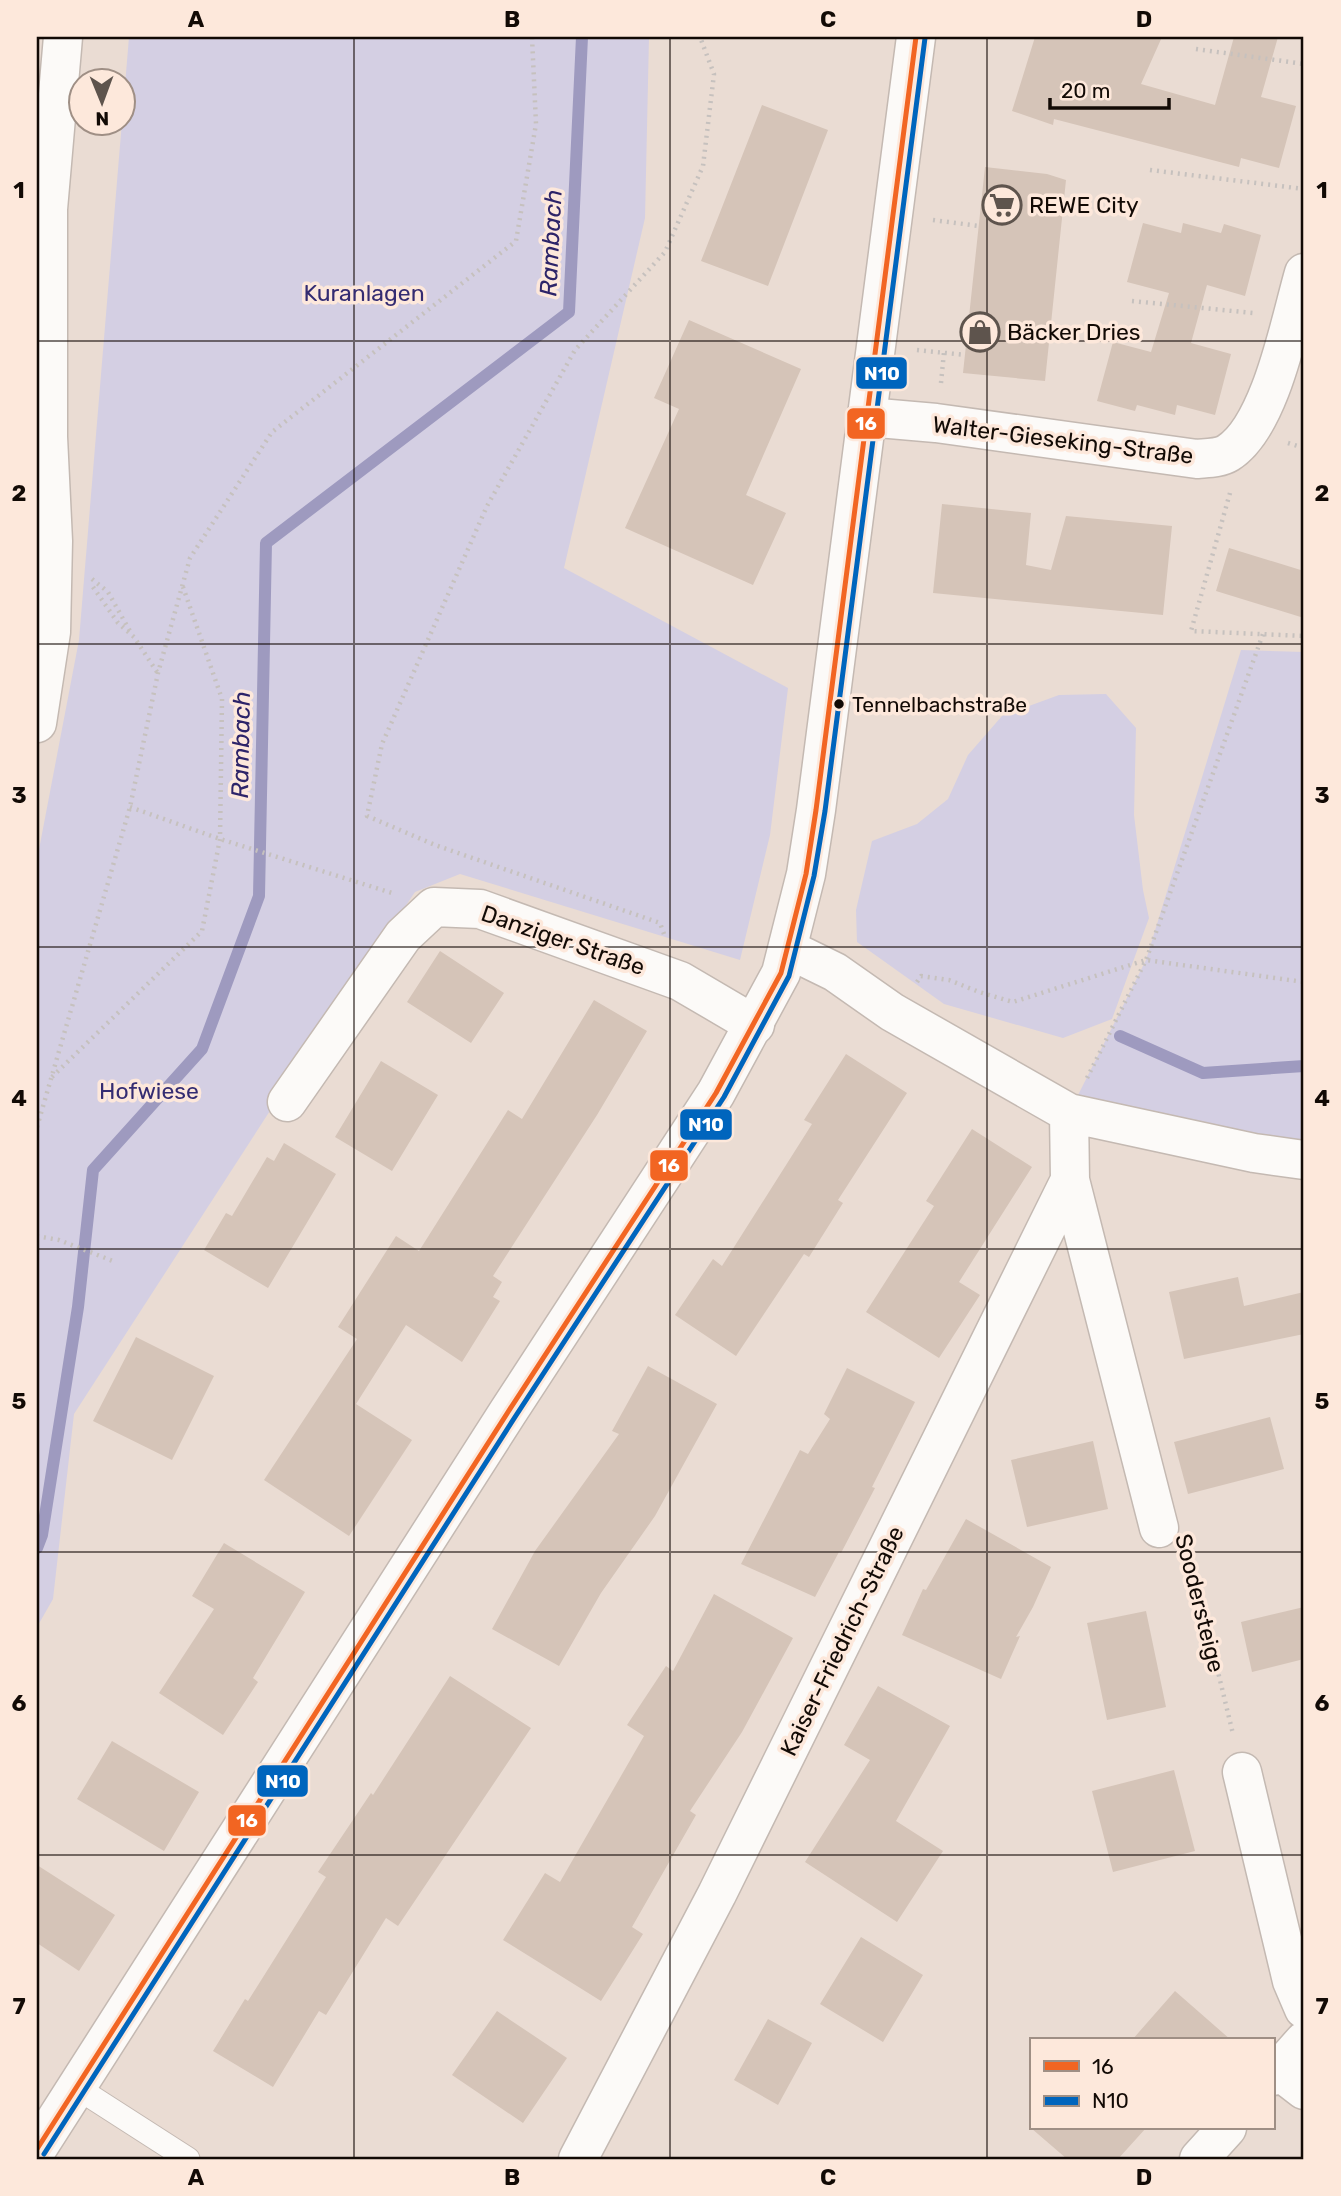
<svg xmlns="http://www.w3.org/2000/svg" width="1341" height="2196" viewBox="0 0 1341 2196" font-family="Rubik,sans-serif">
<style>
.green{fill:#d4cfe3}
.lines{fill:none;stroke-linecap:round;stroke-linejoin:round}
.stream{stroke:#9e9abf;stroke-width:12}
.building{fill:#d5c4b8}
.lane-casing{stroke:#c4b9b2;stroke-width:25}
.street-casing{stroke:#c4b9b2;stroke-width:41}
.secondary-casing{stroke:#c4b9b2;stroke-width:41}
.path{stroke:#c6c1be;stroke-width:4.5;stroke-dasharray:2 5;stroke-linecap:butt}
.lane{stroke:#fcfaf8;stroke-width:23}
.street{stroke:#fcfaf8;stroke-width:38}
.secondary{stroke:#fcfaf8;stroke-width:38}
.bus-1-casing{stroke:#fde8db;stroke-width:10}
.bus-2-casing{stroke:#fde8db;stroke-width:10}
.bus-1{stroke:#f26522;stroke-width:5}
.bus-2{stroke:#0065bd;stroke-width:5}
.grid{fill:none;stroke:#120a05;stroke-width:2;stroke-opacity:0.55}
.bus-dot{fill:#120a05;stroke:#fde8db;stroke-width:2.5}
.labels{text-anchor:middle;stroke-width:7;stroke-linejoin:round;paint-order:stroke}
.bus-label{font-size:21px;fill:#120a05;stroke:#fde8db;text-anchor:start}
.poi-label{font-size:23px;fill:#120a05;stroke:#fde8db;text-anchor:start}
.park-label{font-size:23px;fill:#342c72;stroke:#fde8db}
.street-label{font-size:23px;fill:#120a05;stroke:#fde8db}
.water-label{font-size:24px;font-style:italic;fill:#2d2469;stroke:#fde8db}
.line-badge{stroke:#fde8db;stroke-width:2.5}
.badge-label{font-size:19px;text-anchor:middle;font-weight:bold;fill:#fff}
.neatline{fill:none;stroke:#120a05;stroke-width:2.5}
.grid-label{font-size:23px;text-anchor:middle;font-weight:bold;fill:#120a05}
</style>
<rect width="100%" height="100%" fill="#eadcd3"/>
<path class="green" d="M129,37H649L645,218L564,568L788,688L770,835L740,960L460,874L415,892L317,1038L74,1414L53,1599L37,1627V860L79,640Z
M1241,650L1304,652V1160L1069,1113L1146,960Z
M1106,694L1136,728L1134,815L1143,890L1149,918L1112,1019L1063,1038L944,1004L857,942L856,910L872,841L917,824L948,799L968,755L1002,716L1059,695Z"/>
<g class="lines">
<path class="stream" d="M1120,1036L1203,1073L1304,1066
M37,1548L42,1535L78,1307L93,1170L202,1049L259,896L266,543L569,312L582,37"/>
</g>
<path class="building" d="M1035,37H1162L1141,84L1215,105L1234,37H1278L1261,97L1296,106L1279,168L1241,158L1239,167L1054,119L1053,125L1012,111Z
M762,105L828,130L768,286L701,261Z
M985,167L1047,174L1066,180L1045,381L963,373Z
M1143,223L1181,233L1183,223L1221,233L1224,224L1261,235L1245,296L1207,285L1191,343L1231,354L1215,415L1177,405L1175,415L1137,405L1135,411L1097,401L1113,342L1151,352L1169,293L1127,282Z
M689,320L801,369L746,495L786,513L753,585L625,528L679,409L654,398Z
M942,504L1031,513L1026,565L1051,570L1066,516L1172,526L1163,615L933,593Z
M1229,548L1304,571V618L1216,591Z
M440,951L504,993L471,1043L407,1002Z
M594,1000L647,1031L597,1115L493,1276L502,1282L493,1297L500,1301L462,1362L406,1325L356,1404L412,1440L349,1536L264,1480L357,1339L338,1327L396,1236L419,1251L508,1110L522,1119Z
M846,1054L907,1093L838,1200L843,1203L809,1257L804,1254L736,1356L675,1315L713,1259L722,1266L812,1124L804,1120Z
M381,1061L438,1095L392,1171L335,1137Z
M972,1129L1032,1167L959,1282L980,1295L939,1358L866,1312L934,1206L926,1201Z
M284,1143L336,1174L268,1288L204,1250L226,1213L232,1216L267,1157L274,1161Z
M1238,1277L1244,1306L1304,1292V1334L1184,1359L1169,1292Z
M136,1337L214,1376L172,1460L93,1421Z
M648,1366L717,1404L655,1516L601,1593L559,1666L492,1629L535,1551L619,1434L612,1431Z
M847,1368L915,1402L872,1487L875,1488L841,1553L839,1552L815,1597L741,1564L800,1450L808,1454L830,1419L824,1414Z
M1270,1417L1284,1469L1188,1494L1174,1442Z
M1093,1441L1108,1509L1027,1527L1011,1460Z
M966,1519L1051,1567L1033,1607L1016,1637L1020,1636L1001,1679L902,1635L923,1589L926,1590Z
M224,1543L305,1592L253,1678L258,1682L223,1735L159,1693L214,1609L192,1596Z
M714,1594L793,1638L742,1732L690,1811L696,1815L632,1927L643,1934L601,2001L503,1940L545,1873L560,1882L644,1736L627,1725L666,1666L673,1671Z
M1304,1607V1659L1252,1672L1241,1622Z
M1146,1611L1166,1707L1107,1720L1087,1623Z
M450,1676L531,1728L398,1926L386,1918L326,2015L319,2011L273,2087L213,2051L245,1999L248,2001L326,1877L318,1872L371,1793L373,1795Z
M878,1686L950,1726L896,1821L943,1851L897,1922L805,1862L870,1760L844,1745Z
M112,1741L199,1792L164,1851L77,1799Z
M1174,1770L1195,1851L1113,1872L1092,1791Z
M37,1865L115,1915L79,1971L37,1943Z
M861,1937L923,1975L883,2042L820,2004Z
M1175,1991L1231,2040H1132Z
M497,2011L567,2058L523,2123L452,2075Z
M768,2019L812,2043L778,2105L734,2080Z
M1031,2128H1146L1118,2159H1067Z"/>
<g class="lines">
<g class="lane-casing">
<path id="lane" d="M76,2087L188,2159"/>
</g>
<g class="street-casing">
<path id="street" d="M867,417L936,423L1197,459C1207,458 1220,458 1228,453C1271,426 1290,321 1304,273
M37,723L51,632L53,541L48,437V209L63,37
M788,949L835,972L892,1012L1069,1113L1254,1153L1304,1160
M287,1102L403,936L434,907L480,909L680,981L755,1025
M1070,1180L1159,1528
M1242,1772L1292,1981L1304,2009
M1278,2070L1304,2090
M1273,2076L1304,2041
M578,2159L717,1894L1070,1180L1069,1113
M1199,2159L1227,2128"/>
</g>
<g class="secondary-casing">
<path id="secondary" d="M37,2149L508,1412L716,1093L781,973L806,874L816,810L916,37"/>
</g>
<path class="path" d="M1196,49L1304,64
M1150,170L1304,189
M933,220L979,226
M1132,301L1253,313
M917,350L965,355
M941,383L944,352
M1288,443L1304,448
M1230,493L1191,631L1304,636
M92,579L108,592L131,633
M93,587L118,623L134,637L157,672
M130,807L220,839L392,893
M664,934L660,923L435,845L367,816L382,744L487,506L575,350L665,252L703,166L714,74L700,37
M917,982L921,976L949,980L979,992L1013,1002L1146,960L1304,982
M52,1077L202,931L220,839L222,699L183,587
M1087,1078L1146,960L1263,634
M37,1127L130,807L158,673L190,558L272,432L516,241L536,124L532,37
M37,1236L59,1240L113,1261
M1189,1552L1233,1734"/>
<use href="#lane" class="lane"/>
<use href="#street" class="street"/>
<use href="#secondary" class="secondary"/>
<g class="bus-1-casing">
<path id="bus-1" d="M37,2149L508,1412L716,1093L781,973L806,874L816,810L916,37"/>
</g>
<g class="bus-2-casing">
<path id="bus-2" d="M44,2154L515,1417L724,1097L789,976L814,876L825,811L925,38"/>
</g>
<use href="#bus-1" class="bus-1"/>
<use href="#bus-2" class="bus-2"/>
</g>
<path class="grid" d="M354,37V2159M670,37V2159M987,37V2159M37,341H1304M37,644H1304M37,947H1304M37,1249H1304M37,1552H1304M37,1855H1304"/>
<defs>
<g id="supermarket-ring" transform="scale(2.0125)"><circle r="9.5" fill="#fde8db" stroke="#5e544d" stroke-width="1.5"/><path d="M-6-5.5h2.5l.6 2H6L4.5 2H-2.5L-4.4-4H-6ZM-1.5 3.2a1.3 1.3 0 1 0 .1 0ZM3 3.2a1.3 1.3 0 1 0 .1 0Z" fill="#5e544d"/></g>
<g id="shop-ring" transform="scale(2.0125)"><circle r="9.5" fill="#fde8db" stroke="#5e544d" stroke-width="1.5"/><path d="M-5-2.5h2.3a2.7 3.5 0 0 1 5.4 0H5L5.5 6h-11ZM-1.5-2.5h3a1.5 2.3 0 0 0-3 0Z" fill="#5e544d"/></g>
</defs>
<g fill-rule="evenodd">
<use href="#supermarket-ring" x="1002" y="205"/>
<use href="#shop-ring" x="980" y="332"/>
</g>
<circle class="bus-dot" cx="839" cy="704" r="6"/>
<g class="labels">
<g class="bus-label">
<text x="852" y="712">Tennelbachstraße</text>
</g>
<g class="poi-label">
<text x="1029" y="213">REWE City</text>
<text x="1007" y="340">Bäcker Dries</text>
</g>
<g class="park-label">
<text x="364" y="301">Kuranlagen</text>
<text x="149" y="1099">Hofwiese</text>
</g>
<g class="street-label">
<text transform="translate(1063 440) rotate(7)" y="8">Walter-Gieseking-Straße</text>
<text transform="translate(563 940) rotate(19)" y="8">Danziger Straße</text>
<text transform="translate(1200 1603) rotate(76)" y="8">Soodersteige</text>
<text transform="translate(842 1641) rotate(-64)" y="8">Kaiser-Friedrich-Straße</text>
</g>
<g class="water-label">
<text transform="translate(551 243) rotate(-87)" y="8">Rambach</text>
<text transform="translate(241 745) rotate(-89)" y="8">Rambach</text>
</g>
</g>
<g class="line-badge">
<rect x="855" y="356" width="53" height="34" rx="7" fill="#0065bd"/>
<rect x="846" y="407" width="40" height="33" rx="7" fill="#f26522"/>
<rect x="679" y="1108" width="54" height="33" rx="7" fill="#0065bd"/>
<rect x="649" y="1149" width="40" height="33" rx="7" fill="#f26522"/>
<rect x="256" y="1764" width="53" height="34" rx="7" fill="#0065bd"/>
<rect x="227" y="1804" width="40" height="33" rx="7" fill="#f26522"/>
</g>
<g class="badge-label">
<text x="882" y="380">N10</text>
<text x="866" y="430">16</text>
<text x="706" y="1131">N10</text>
<text x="669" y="1172">16</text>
<text x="283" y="1788">N10</text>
<text x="247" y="1827">16</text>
</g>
<rect width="1341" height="2196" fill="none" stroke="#fde8db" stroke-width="77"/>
<rect x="1030" y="2038" width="245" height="91" fill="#fde8db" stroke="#9f8f85" stroke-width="2"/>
<rect x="1044" y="2061" width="35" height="10" fill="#f26522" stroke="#9f8f85" stroke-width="2"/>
<text x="1092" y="2074" font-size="21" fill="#120a05">16</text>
<rect x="1044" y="2096" width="35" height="10" fill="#0065bd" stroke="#9f8f85" stroke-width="2"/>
<text x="1092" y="2108" font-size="21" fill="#120a05">N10</text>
<g transform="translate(102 102) rotate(179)"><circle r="33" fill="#fde8db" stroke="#9f8f85" stroke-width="2"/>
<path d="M0-5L12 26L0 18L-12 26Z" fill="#5e544d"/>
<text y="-10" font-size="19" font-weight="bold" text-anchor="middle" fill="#120a05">N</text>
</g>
<path d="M1050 98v10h119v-10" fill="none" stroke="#120a05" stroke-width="3.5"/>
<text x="1061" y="98" font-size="21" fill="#120a05" stroke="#fde8db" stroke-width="5" paint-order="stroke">20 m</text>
<rect x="38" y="38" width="1264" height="2120" class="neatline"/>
<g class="grid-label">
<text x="196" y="27">A</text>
<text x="512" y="27">B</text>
<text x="828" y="27">C</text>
<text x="1144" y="27">D</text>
<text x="19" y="198">1</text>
<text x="1322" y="198">1</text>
<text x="19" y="501">2</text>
<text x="1322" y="501">2</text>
<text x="19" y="803">3</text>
<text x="1322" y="803">3</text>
<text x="19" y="1106">4</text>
<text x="1322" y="1106">4</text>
<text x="19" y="1409">5</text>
<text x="1322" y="1409">5</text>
<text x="19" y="1711">6</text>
<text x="1322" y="1711">6</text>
<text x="19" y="2014">7</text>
<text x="1322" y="2014">7</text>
<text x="196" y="2185">A</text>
<text x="512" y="2185">B</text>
<text x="828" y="2185">C</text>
<text x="1144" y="2185">D</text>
</g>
</svg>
